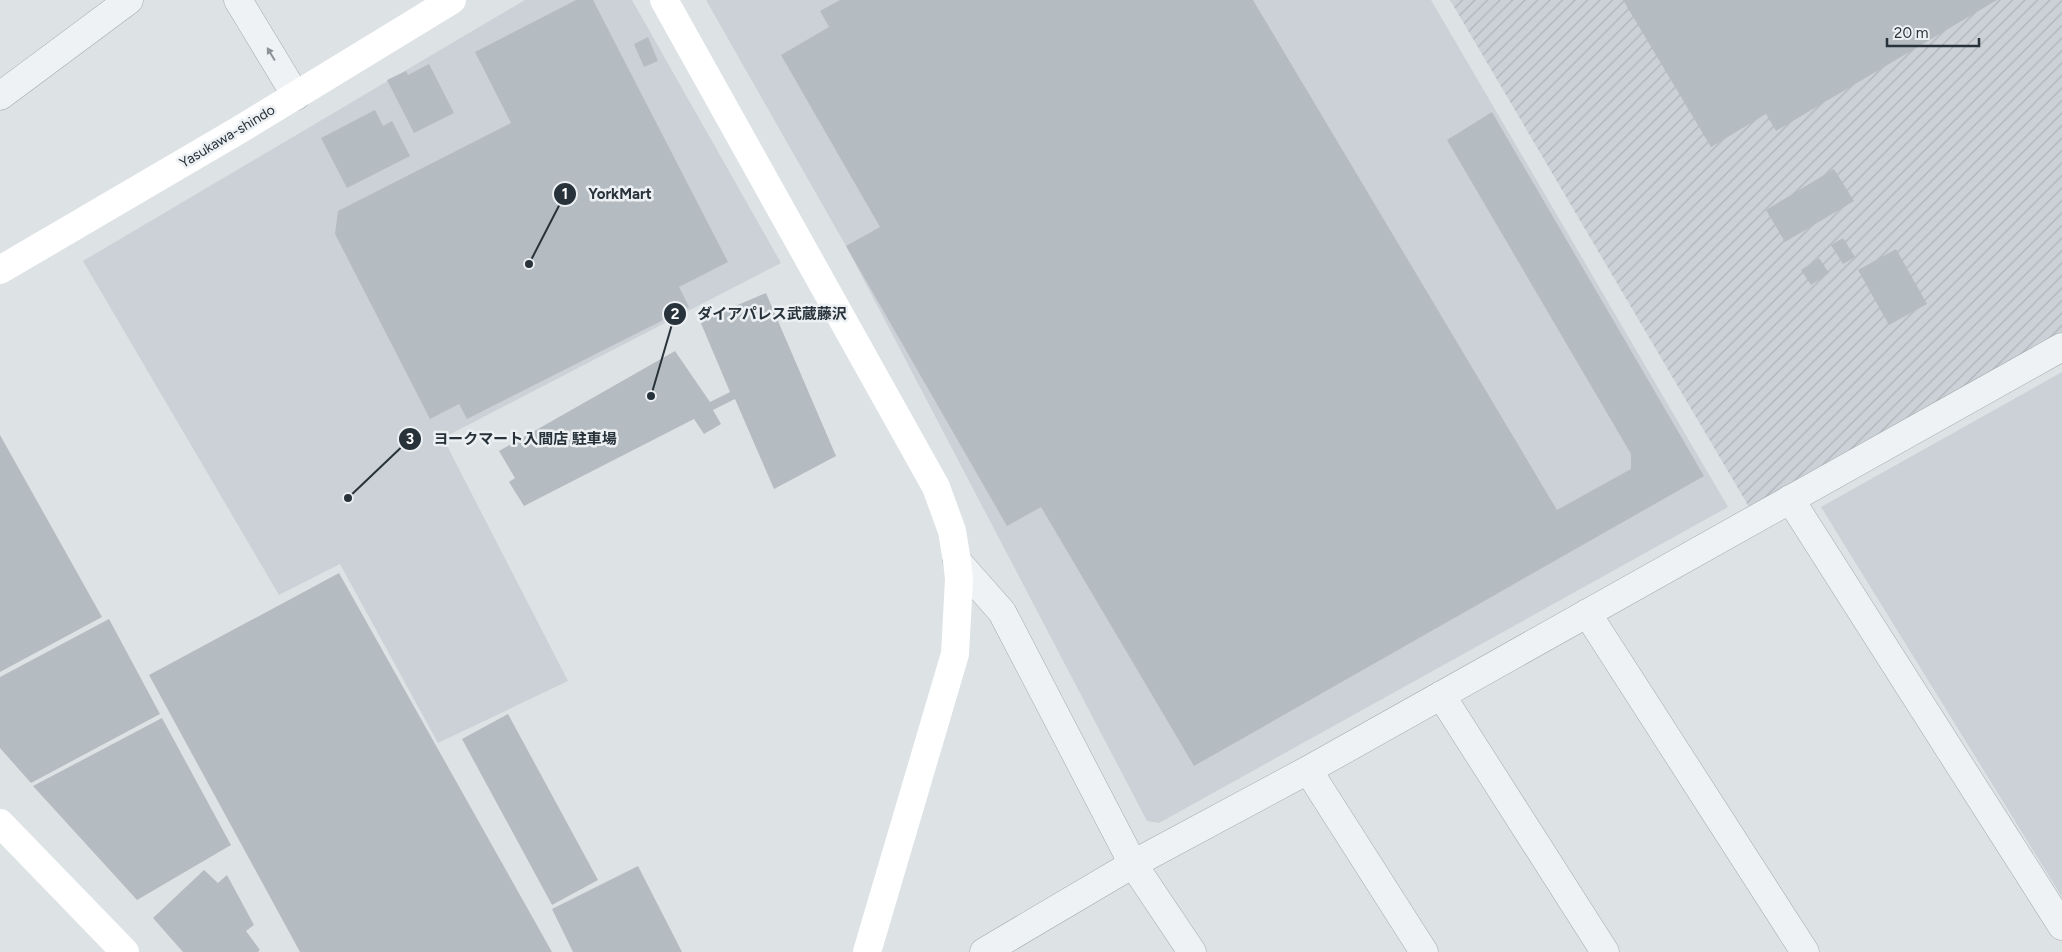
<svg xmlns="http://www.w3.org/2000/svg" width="2062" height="952" viewBox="0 0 2062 952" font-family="Figtree,'Noto Sans JP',sans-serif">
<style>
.built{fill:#cbd1d6}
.industrial{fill:url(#industrial-furrows)}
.building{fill:#b5bcc1}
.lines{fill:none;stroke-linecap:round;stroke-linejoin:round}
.street-casing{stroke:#a3aaae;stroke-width:29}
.street{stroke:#eff2f4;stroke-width:28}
.secondary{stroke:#fff;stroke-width:28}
.oneway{fill:#8c9297}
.labels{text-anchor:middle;stroke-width:5;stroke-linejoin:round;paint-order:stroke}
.street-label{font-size:14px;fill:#28323a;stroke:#ecf0f3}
.leader{fill:none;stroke:#28323a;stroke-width:2}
.callout-dot{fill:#28323a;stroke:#ecf0f3;stroke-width:2}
.mark-label{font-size:15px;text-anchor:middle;font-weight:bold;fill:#fff}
.callout-label{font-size:15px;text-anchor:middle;font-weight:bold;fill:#28323a;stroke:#ecf0f3;stroke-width:5;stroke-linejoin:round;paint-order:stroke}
</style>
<defs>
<pattern id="industrial-furrows" width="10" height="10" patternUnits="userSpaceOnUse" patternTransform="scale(1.25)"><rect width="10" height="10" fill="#cbd1d6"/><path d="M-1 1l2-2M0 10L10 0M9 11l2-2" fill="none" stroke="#aeb4b8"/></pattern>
</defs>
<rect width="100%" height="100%" fill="#dde2e5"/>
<path class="built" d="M525,0H632L781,263L443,438L568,681L438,743L340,564L279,595L83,261Z
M706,0H1431L1728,507L1159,823L1147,821L846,246Z
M2062,372V897L1821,507Z"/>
<path class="industrial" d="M1450,0H2062V333L1749,507Z"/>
<path class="building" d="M576,0H593L728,262L679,287L689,307L467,419L459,404L430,419L335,234L338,211L511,123L475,52Z
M840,0H1253L1557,510L1631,469V454L1447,140L1492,112L1704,476L1194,766L1041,507L1007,526L846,246L880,227L781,55L829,27L820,11Z
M1623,0H1997L1776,131L1766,114L1711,147Z
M648,37L658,61L644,67L634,44Z
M429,64L454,113L414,133L387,80L406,71L408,75Z
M375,110L383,126L392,121L410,156L347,188L321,138Z
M1834,169L1854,201L1785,242L1766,210Z
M1843,238L1855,257L1843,264L1831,245Z
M1896,249L1927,304L1889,325L1858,270Z
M1819,258L1829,273L1811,285L1801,270Z
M766,293L836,456L774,489L735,399L713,410L721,424L704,434L694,419L524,506L509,482L515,478L499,451L675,351L710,402L730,392L700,321Z
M0,435L102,617L0,672Z
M339,573L552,952H300L149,675Z
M109,619L160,714L31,783L0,748V677Z
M508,714L598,880L552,905L462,739Z
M162,718L231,845L137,900L33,786Z
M638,866L682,952H573L552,909Z
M204,870L218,883L227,875L254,925L246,931L260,950L258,952H183L153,918Z"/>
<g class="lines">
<g class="street-casing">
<path id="street" d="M238,0L296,96
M0,96L129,0
M1790,499L2062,926
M957,561L1002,612L1133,864L1192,952
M1587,613L1805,952
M1441,695L1605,952
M1308,770L1424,952
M984,952L1133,864L1308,770L2062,347"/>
</g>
<use href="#street" class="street"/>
<path class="secondary" d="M664,0L936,487L952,531L957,561L959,579L955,654L867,952
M0,270L239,130L452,0
M0,823L125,952"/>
</g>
<defs><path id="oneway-solid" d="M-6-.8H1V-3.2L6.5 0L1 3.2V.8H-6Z" transform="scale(1.25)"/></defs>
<use class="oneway" href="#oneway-solid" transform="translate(271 54) rotate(-121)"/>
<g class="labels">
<g class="street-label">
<text transform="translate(227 136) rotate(-31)" y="5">Yasukawa-shindo</text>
</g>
</g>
<path class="leader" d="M529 264L565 194M651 396L675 314M348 498L410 439"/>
<g class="callout-dot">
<circle cx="529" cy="264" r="5"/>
<circle cx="651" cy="396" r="5"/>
<circle cx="348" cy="498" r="5"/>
<circle cx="565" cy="194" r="12"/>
<circle cx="675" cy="314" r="12"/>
<circle cx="410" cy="439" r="12"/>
</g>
<g class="mark-label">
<text x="565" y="199">1</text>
<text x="675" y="319">2</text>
<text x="410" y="444">3</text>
</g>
<g class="callout-label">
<text x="620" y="199">YorkMart</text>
<text x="772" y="319">ダイアパレス武蔵藤沢</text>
<text x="525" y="444">ヨークマート入間店 駐車場</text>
</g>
<path d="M1887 38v8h92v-8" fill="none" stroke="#28323a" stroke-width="2.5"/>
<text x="1894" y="38" font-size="15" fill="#28323a" stroke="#ecf0f3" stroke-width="4" paint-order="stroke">20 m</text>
</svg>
